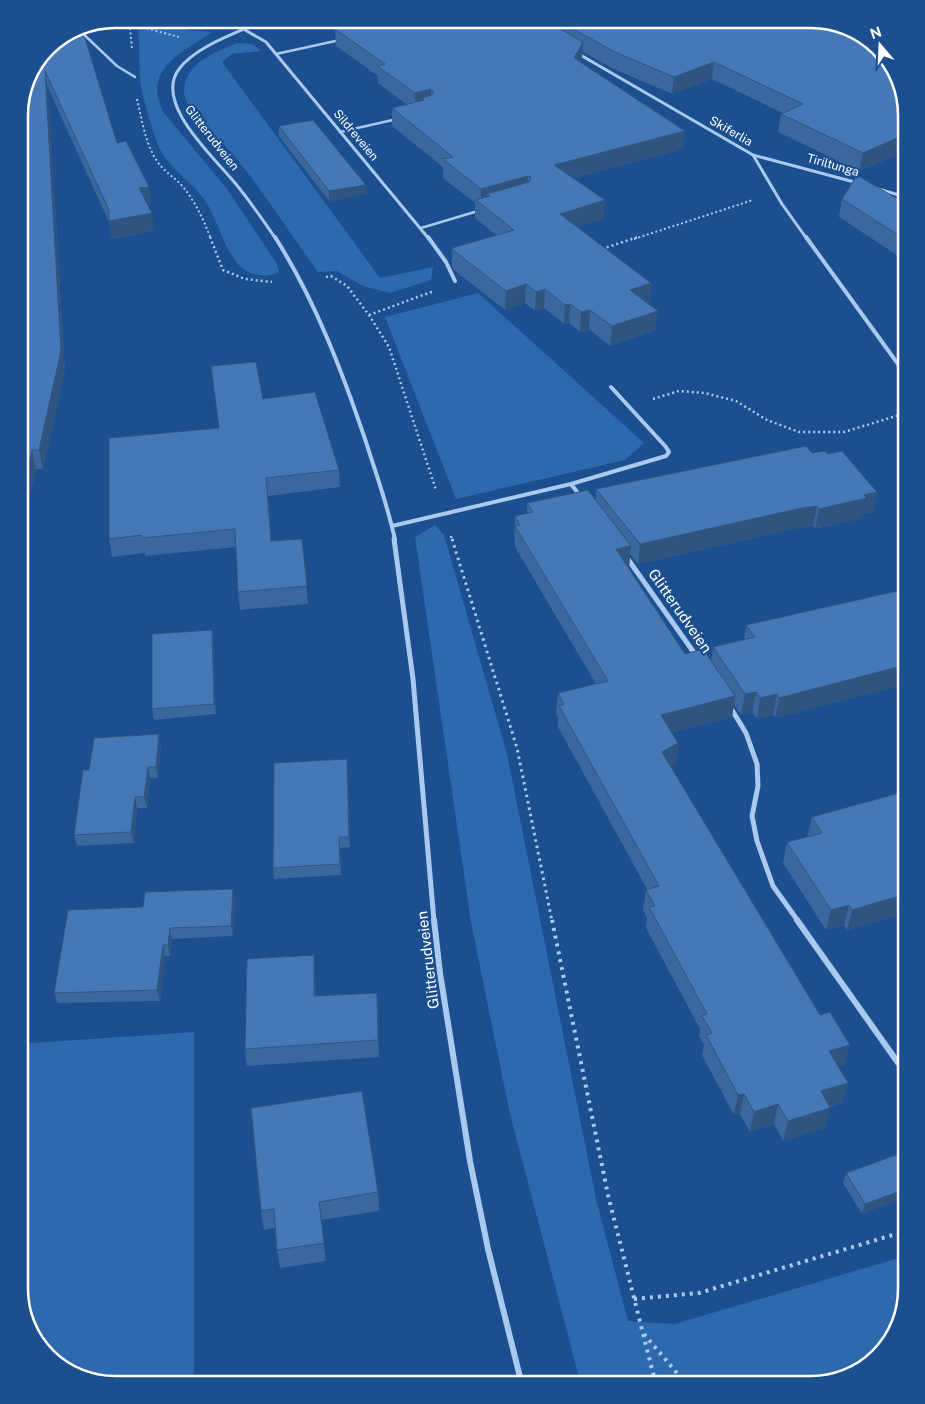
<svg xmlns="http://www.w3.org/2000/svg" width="925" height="1404" viewBox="0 0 925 1404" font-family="'Public Sans',sans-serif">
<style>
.green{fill:#2e69ad}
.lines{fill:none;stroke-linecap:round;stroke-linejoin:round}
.path-far3{stroke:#a9c9ee;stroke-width:2;stroke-dasharray:2 2.5;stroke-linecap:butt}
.path-far2{stroke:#a9c9ee;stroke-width:2.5;stroke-dasharray:2 3;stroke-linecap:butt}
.path-far1{stroke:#a9c9ee;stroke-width:3;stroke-dasharray:2.5 4;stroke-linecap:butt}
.path{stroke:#a9c9ee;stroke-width:4;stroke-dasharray:3 5;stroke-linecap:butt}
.service{stroke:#a9c9ee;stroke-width:2.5}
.minor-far3{stroke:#a9c9ee;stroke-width:3}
.minor-far2{stroke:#a9c9ee;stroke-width:4}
.minor-far1{stroke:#a9c9ee;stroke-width:5}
.minor{stroke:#a9c9ee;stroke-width:6}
.wall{fill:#3a679d}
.shaded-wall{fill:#305480}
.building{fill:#4478b7;stroke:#305480}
.labels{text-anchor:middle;stroke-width:4.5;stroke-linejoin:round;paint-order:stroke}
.far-street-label{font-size:12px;fill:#fff;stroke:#1b4f8f}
.street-label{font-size:15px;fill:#fff;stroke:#1b4f8f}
.rim{fill:none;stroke:#fff;stroke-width:2.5}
</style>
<rect width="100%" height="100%" fill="#1b4f8f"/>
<path class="green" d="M118,19H179L188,30L212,32C181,53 141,70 164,113L227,189L277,264L279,272C267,278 250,276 240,266C223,249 218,219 204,199C190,180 167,167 158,145C151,126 145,106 141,86C138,68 141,47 137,26Z
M237,43L253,44L261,51L232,54L222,62L380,278L433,267L431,280L390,293L363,286L337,271L318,272C290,234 265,193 235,157C220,139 202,125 189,106C184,100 183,91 185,84C190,61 218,51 237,43Z
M478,293L644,443L625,460L456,499L385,317Z
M435,525L444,535L507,754L596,1199L628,1321L675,1324L906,1256V1290L893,1338L858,1373L811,1385H581L510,1114L471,922L415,537Z
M194,1032V1385H109L62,1369L31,1337L19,1289V1044Z"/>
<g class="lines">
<path class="path-far3" d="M112,19L179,37
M129,19L132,48
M137,99C142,120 145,143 157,161C164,172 176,178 184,188C196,203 204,221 211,239
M634,239L753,200"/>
<path class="path-far2" d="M210,237L223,270L245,279L272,282
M602,249L638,237
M326,277L331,276L347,286L369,315L389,347L436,490
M369,315L434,291
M653,399L679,391L705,393L736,401L767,420L799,432H844L906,413
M451,536L452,540"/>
<path class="path-far1" d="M452,539L517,748L552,921"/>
<path class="path" d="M552,920L608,1195L656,1385
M634,1299L699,1293L906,1231
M644,1334L687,1385"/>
<path class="service" d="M76,27L117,66L135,77
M276,54L340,40
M340,132L397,119
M421,228L478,211"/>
<path class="minor-far3" d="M267,19C240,32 197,45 179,69C153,104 215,158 235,183C250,201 263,220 276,239
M245,30L266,42L429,239
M577,53L753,155L782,204L807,239
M753,155L858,183
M878,189L906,197"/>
<path class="minor-far2" d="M275,237C315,300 342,371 366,442C376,474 388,506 395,540
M428,237L446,262L455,281
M806,237L906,375
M571,484L581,497
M392,526L571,484L666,456L669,452L666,447L611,387"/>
<path class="minor-far1" d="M394,539L413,679L434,921
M625,555L697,657
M729,705L746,733L757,764L758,786L752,816L757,841L773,886L798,921"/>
<path class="minor" d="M434,920L440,973L470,1161L488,1249L522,1385
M797,920L906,1074"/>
</g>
<path class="wall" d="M326,19H816L906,114V151L859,171L778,132L781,114L783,113L712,79L672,94L614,69L582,51V59L580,62L685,131L683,149L573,178L605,200L603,219L577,227L651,283L650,302L647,303L656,330L610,346L589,329L580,332L569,323L564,324L544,308L535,311L525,303L505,310L454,270L452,267V248L496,235L475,218V203L443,178V167L392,126V108L406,104L378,83V76L336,46L335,29L339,28Z
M47,47L149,187L151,205H148L154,231L112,239L109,222L48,88L65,370L43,469H36L24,522L28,536L19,583Z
M279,126L366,185L367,194L329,201L279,136Z
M842,199L906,204V261L839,217Z
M263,399L339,470L340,487L268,496L271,541L302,539L308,604L240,610L238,592L236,547L145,556V553L112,557L109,539L219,428Z
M812,453L828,454L877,492L873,512L863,514V518L815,529L813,526L798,528L638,564L630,554L629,567H628L685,654L711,660L713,647L744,640L746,625L906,589V684L775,718L773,715L757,719L752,712L741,715L734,705L732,717L672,732L678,743L676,764L671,767L820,1015L850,1045L844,1065L838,1067L848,1083L842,1103L830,1107L825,1128L783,1141L774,1124L750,1132L740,1114L734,1115L702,1055L704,1045L699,1036L700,1029L646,928L647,918L643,910L646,890L647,889L558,727V717L556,714L558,693L596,684L515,547V538L514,537L515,516L527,514V503L596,500V489Z
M212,630L213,640L216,714L154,720L152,709Z
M159,734L161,745L158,778H150L147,808H137L134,843L77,846L74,835L89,770Z
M347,759L350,847L340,848L341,875L274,879L273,868Z
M906,791V913L847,930L844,925L826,930L783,863L787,842L807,837L812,817Z
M233,889L235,899L233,936L172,939L170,956H165L160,1001L57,1003L54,993L143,907Z
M315,973L316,996L378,1010L379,1057L247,1066L245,1049Z
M906,1172L862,1214L843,1183L846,1173Z
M378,1192L379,1211L321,1220L326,1261L280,1268L277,1250L275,1228L264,1230L261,1211Z"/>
<path class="shaded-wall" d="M346,19H377L356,24L353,22V33L347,34Z
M583,42L582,59L573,75L574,58Z
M714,62L712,79L672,94L674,77Z
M45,71L48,88L65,370L43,469L39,450Z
M431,89V107L422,98V109L415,111V93Z
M685,131L683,149L553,183L554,165Z
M906,134V151L859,171L863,153Z
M528,176L527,194H487V206L481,204V189Z
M366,185L367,194L329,201V191Z
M149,187L151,205L142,206L139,188Z
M605,200L603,219L559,233L560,214Z
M152,213L154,231L112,239L109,221Z
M651,283L650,302L628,309L630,290Z
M526,284L525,303L505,310L506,291Z
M545,289L544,308L535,311L536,292Z
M570,304L569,323L564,324L565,305Z
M590,310L589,329L580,332L581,312Z
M658,311L656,330L610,346L612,326Z
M32,450L36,469L24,522L28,536L19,583V506Z
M266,478L268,496L273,559L271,541Z
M877,492L873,512L863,514V518L815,529L819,509L864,495Z
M817,506L813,526L798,528L638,564L640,544L802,508Z
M631,546L629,567L614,570L616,549Z
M212,630L213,640L216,714L214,704Z
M906,665V684L775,718L779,698Z
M756,692L752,712L741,715L745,694Z
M777,694L773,715L757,719L760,698Z
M735,696L732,717L659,736L661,715Z
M159,734L161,745L158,778L156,767Z
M678,743L676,764L660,773L662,752Z
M347,759L348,769L350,847L349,837Z
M148,767L150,778L147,808L144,797Z
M135,797L137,808L134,843L131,832Z
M233,889L235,899L233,936L231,926Z
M906,894V913L847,930L852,910Z
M849,905L844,925L826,930L831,910Z
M170,928L172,939L170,956L168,945Z
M163,945L165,956L160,1001L157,990Z
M314,955L315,973L316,1013L314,996Z
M377,993L378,1010L379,1057L378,1040Z
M850,1045L844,1065L824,1072L829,1051Z
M848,1083L842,1103L815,1111L821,1091Z
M744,1094L740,1114L734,1115L738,1095Z
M778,1104L774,1124L750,1132L754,1112Z
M830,1108L825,1128L783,1141L788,1121Z
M906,1189V1198L862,1214L865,1204Z"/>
<path class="building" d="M368,19H543L583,42L574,58L685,131L554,165L605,200L560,214L651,283L630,290L658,311L612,326L590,310L581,312L570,304L565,305L545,289L536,292L526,284L506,291L454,251L452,248L514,230L476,200L490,196L487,194L529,182L531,177L528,176L481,189L443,159L453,157L392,108L424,100L422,98L432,95L434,92L431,89L415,93L377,66L385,64L335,29L356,24L353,22Z
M555,19H816L859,32L894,67L906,114V134L863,153L781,114L803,104L714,62L674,77L615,52Z
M74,28L85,38L117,143L126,141L149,187L139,188L152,213L109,221V210L45,71L61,351L39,450H32L19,506V109L47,47Z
M313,120L366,185L329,191L279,126Z
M857,175L906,204V240L842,199Z
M256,362L263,399L315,392L339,470L266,478L271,541L302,539L307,586L238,592L235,529L142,538V535L109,539V438L219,428L211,366Z
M806,446L812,453L825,451L828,454L842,451L877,492L864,495L867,498L819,509L817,506L802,508L640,544L596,489Z
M588,490L631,546L616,549L685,654L703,649L735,696L661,715L678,743L662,752L820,1015L830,1012L850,1045L829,1051L848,1083L821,1091L830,1108L788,1121L778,1104L754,1112L744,1094L738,1095L706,1035L712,1033L702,1016L707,1014L649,907L655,906L646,890L659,886L559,706L564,704L558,693L608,681L515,526L520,525L515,516L533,512L527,503Z
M23,516L19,538V517Z
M906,589V665L779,698L777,694L760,698L756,692L745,694L713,647L755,637L746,625Z
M212,630L214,704L152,709V634Z
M159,734L156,767H148L144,797H135L131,832L74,835L83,770H89L94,738Z
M347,759L349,837H339L340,864L273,868L274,763Z
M906,791V894L852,910L849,905L831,910L787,842L822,833L812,817Z
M233,889L231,926L170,928L168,945H163L157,990L54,993L68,910L143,907L145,892Z
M314,955V996L377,993L378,1040L245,1049L247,959Z
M362,1091L378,1192L319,1202L324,1243L277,1250L274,1209L261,1211L251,1108Z
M896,1155L906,1172V1189L865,1204L846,1173Z"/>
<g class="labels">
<g class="far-street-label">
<text transform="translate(731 131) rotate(30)" y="4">Skiferlia</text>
<text transform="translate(356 135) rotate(50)" y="4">Sildreveien</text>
<text transform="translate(212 138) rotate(52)" y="4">Glitterudveien</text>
<text transform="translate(833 165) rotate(16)" y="4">Tiriltunga</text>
</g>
<g class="street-label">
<text transform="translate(680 611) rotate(55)" y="5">Glitterudveien</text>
<text transform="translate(428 960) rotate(-97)" y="5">Glitterudveien</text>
</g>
</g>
<path d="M0 0H925V1404H0ZM115 28H811A87 87 0 0 1 898 115V1289A87 87 0 0 1 811 1376H115A87 87 0 0 1 28 1289V115A87 87 0 0 1 115 28Z" fill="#1b4f8f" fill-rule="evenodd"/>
<path class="rim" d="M115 28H811A87 87 0 0 1 898 115V1289A87 87 0 0 1 811 1376H115A87 87 0 0 1 28 1289V115A87 87 0 0 1 115 28Z"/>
<g transform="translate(880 45) rotate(341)" stroke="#1b4f8f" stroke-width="4" paint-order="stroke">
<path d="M0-4L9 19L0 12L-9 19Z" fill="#ffffff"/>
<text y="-8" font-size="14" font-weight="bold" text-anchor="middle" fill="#ffffff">N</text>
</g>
</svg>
